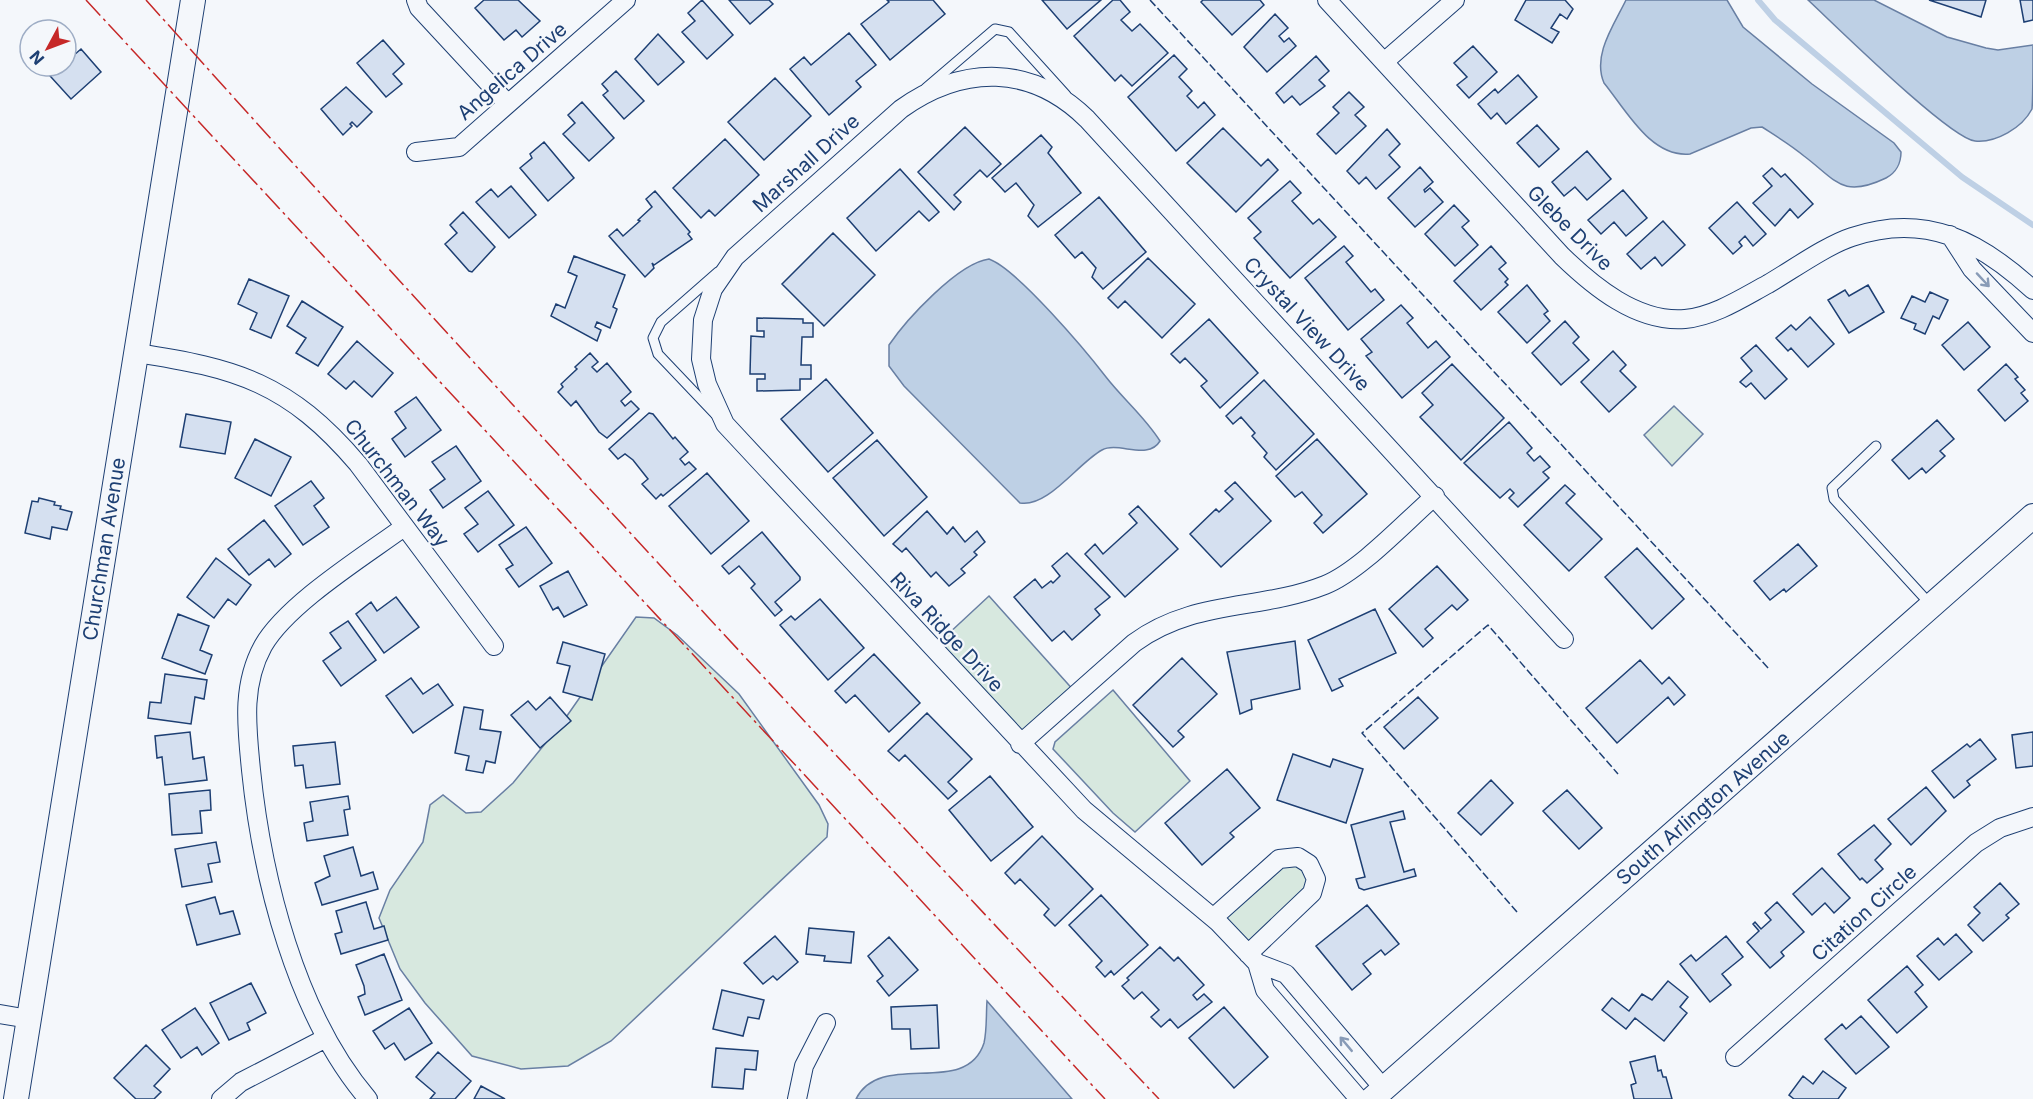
<svg xmlns="http://www.w3.org/2000/svg" width="2033" height="1099" viewBox="0 0 2033 1099" font-family="Inter,sans-serif">
<style>
.green{fill:#d7e8df;stroke:#687fa3;stroke-width:1.5}
.water{fill:#bed0e5;stroke:#687fa3;stroke-width:1.5}
.lines{fill:none;stroke-linecap:round;stroke-linejoin:round}
.stream{stroke:#bed0e5;stroke-width:6}
.building{fill:#d5e0f0;stroke:#1d3f73;stroke-width:1.5}
.lane-casing{stroke:#1d3f73;stroke-width:11}
.street-casing{stroke:#1d3f73;stroke-width:20}
.secondary-casing{stroke:#1d3f73;stroke-width:26}
.lane{stroke:#f4f7fb;stroke-width:9}
.street{stroke:#f4f7fb;stroke-width:18}
.secondary{stroke:#f4f7fb;stroke-width:24}
.fence{stroke:#1d3f73;stroke-width:1.5;stroke-dasharray:8 3;stroke-linecap:butt}
.power{stroke:#c62828;stroke-width:1.5;stroke-dasharray:21 4.5 3 4.5;stroke-linecap:butt}
.oneway{stroke:#889bb7}
.labels{text-anchor:middle;stroke-width:4.5;stroke-linejoin:round;paint-order:stroke}
.street-label{font-size:20px;fill:#1d3f73;stroke:#f4f7fb}
</style>
<rect width="100%" height="100%" fill="#f4f7fb"/>
<path class="green" d="M1674,406L1703,434L1672,466L1644,435Z
M989,596L1076,693L1020,744L932,649Z
M636,617L654,618L677,635L739,694L819,805L828,824L827,837L611,1041L568,1066L521,1069L472,1056L425,1003L400,969L379,918L390,890L423,842L430,805L443,795L466,813L481,812L513,783L562,723Z
M1113,690L1190,781L1135,832L1113,813L1053,749L1055,742Z
M1287,856L1316,879L1248,954L1218,922Z"/>
<path class="water" d="M1626,0H1727L1743,27L1812,84L1894,143L1901,152C1901,163 1896,173 1886,178C1842,199 1836,180 1804,156C1791,145 1776,136 1762,127L1751,128L1690,154C1651,158 1626,110 1604,83C1592,55 1614,25 1626,0Z
M1808,0H1874L1947,37L1986,48L1998,50L2033,45C2033,59 2033,98 2032,109C2022,128 1996,143 1975,141C1949,138 1834,24 1808,0Z
M989,259C1017,269 1086,351 1106,377C1123,399 1145,417 1160,441C1148,461 1118,441 1102,450C1078,463 1048,508 1020,503L904,386L889,366V345C906,320 958,263 989,259Z
M987,1001L1072,1099H856C881,1049 966,1099 984,1043C987,1030 986,1015 987,1001Z"/>
<g class="lines">
<path class="stream" d="M1758,0L1775,20L1962,177L2033,225"/>
</g>
<path class="building" d="M484,0H518L540,21L522,37L516,30L504,40L475,8Z
M702,0L733,35L707,59L682,32L695,21L688,13Z
M729,0H769L773,4L750,24Z
M887,0H933L945,14L890,60L861,24L889,2Z
M1042,0H1101L1067,29Z
M1113,0H1120L1130,12L1121,20L1132,31L1140,24L1168,53L1132,86L1121,75L1115,81L1074,36Z
M1203,0H1260L1264,5L1232,35L1201,2Z
M1526,0H1565L1573,9L1567,19L1560,14L1551,28L1559,32L1552,43L1515,20Z
M1929,0H1986L1981,17Z
M2020,0H2033V20L2024,22Z
M1275,14L1288,28L1279,36L1284,42L1289,38L1296,46L1267,72L1244,47Z
M849,33L876,65L856,81L861,87L829,115L790,69L804,57L811,65Z
M658,34L684,62L658,85L635,59Z
M383,40L404,64L393,74L402,84L386,97L357,63Z
M1473,46L1497,72L1469,98L1457,85L1467,77L1454,63Z
M81,49L101,72L71,99L41,66H66V62Z
M1174,55L1187,69L1179,77L1192,91L1187,96L1198,108L1204,102L1215,115L1176,151L1128,97Z
M1316,56L1329,71L1319,80L1325,86L1300,105L1292,96L1284,103L1276,93Z
M616,71L644,101L624,119L603,95L608,91L602,84Z
M1518,75L1537,97L1506,124L1497,113L1491,119L1478,104L1495,89L1498,93Z
M775,78L811,116L764,160L728,122Z
M346,87L372,112L357,127L352,122L350,124L352,126L343,135L321,109Z
M1349,92L1364,107L1355,115L1366,126L1336,154L1317,134L1339,113L1333,107Z
M582,102L614,138L589,161L563,134L575,123L568,115Z
M1537,125L1559,149L1539,167L1517,143Z
M965,127L1001,164L987,177L980,170L954,195L961,202L954,210L918,172Z
M1223,128L1261,166L1268,159L1278,170L1236,212L1187,163Z
M1387,129L1400,144L1389,155L1400,167L1376,189L1366,177L1359,184L1347,171Z
M1041,135L1052,147L1048,153L1081,193L1038,227L1028,216L1034,205L1016,183L1005,192L992,178Z
M725,139L759,175L715,216L709,210L701,218L673,188Z
M544,142L574,178L548,201L520,168L532,158L530,154Z
M1587,151L1611,179L1587,200L1575,187L1564,196L1552,182Z
M1420,167L1433,182L1424,190L1425,192L1430,188L1443,202L1415,227L1388,198Z
M1772,168L1781,177L1785,174L1813,204L1798,218L1790,209L1775,226L1753,203L1772,186L1763,176Z
M900,169L939,212L929,221L919,211L876,251L847,218Z
M1290,181L1301,193L1292,201L1313,224L1319,219L1336,237L1290,278L1254,238L1261,232L1248,218Z
M511,186L536,215L509,238L476,202L491,189L498,197Z
M1623,190L1647,218L1626,236L1614,222L1601,234L1588,220Z
M655,191L690,232L688,234L692,239L654,265L652,263L654,268L645,277L609,236L617,229L623,236L640,221L638,220L652,207L646,199Z
M1099,197L1146,252L1103,289L1092,277L1096,268L1082,252L1075,258L1055,235Z
M1737,202L1766,234L1753,246L1745,236L1739,242L1742,246L1733,254L1709,228Z
M1454,205L1469,221L1462,227L1478,245L1455,266L1425,234Z
M463,212L495,247L472,272L469,271L445,244L457,233L450,225Z
M1663,221L1685,245L1662,266L1655,257L1641,269L1627,254Z
M833,233L875,275L824,326L782,284Z
M1344,246L1353,256L1346,262L1371,292L1375,289L1384,300L1348,330L1305,278Z
M1491,246L1506,263L1499,269L1508,279L1505,282L1508,285L1481,310L1454,281Z
M574,256L625,275L613,307L617,309L610,328L597,322L595,327L601,330L597,341L551,316L556,304L565,308L577,276L568,272Z
M1148,258L1195,304L1162,338L1125,301L1118,308L1108,298Z
M249,279L289,296L271,338L250,329L257,313L238,304Z
M1527,285L1548,311L1544,314L1550,321L1527,343L1498,312Z
M1868,285L1884,312L1849,333L1828,300L1845,290L1849,296Z
M1930,292L1948,300L1939,319L1933,316L1925,334L1914,329L1916,324L1901,318L1912,296L1925,302Z
M302,301L343,327L318,366L296,353L306,338L287,326Z
M1401,305L1413,318L1407,323L1428,348L1436,341L1450,357L1402,398L1366,356L1372,352L1361,339Z
M1810,317L1834,344L1808,367L1791,348L1788,351L1776,338L1791,325L1796,330Z
M757,318L803,319V323H813V337H802L801,365H811V379H800V390L757,391V379H765V374H750L751,336L764,337V331H757Z
M1209,319L1258,373L1220,408L1201,386L1207,381L1185,358L1180,363L1171,354Z
M1565,321L1579,337L1573,343L1589,360L1561,385L1532,353Z
M1968,322L1990,347L1964,370L1942,345Z
M357,341L393,373L372,397L354,381L346,389L328,374Z
M1756,345L1787,379L1765,399L1751,383L1746,387L1740,382L1752,371L1741,358Z
M1613,351L1626,365L1620,371L1636,387L1609,412L1581,382Z
M590,353L598,362L592,367L597,372L607,363L631,392L621,401L625,406L631,401L639,409L607,438L599,432L576,401L571,406L558,392L563,387L561,384L577,369L575,367Z
M1452,364L1504,418L1461,460L1420,417L1433,405L1422,393Z
M2006,364L2018,377L2015,379L2025,390L2021,393L2028,401L2005,421L1978,390Z
M826,379L873,433L828,472L781,419Z
M1264,380L1314,434L1276,470L1264,457L1267,453L1252,436L1255,433L1241,417L1233,424L1226,416Z
M416,397L441,430L405,457L392,439L406,428L395,412Z
M649,413L653,414L673,439L675,437L688,452L680,459L685,465L689,462L696,469L663,496L661,494L656,499L642,484L648,479L633,460L625,454L618,459L609,449Z
M186,414L231,422L225,454L180,447Z
M1937,420L1954,439L1940,451L1945,456L1926,473L1922,468L1909,479L1892,460Z
M1509,422L1532,448L1527,453L1534,461L1540,456L1550,467L1543,472L1549,478L1518,507L1509,498L1514,493L1510,489L1500,498L1464,463Z
M255,439L291,457L271,496L235,478Z
M1317,439L1367,494L1323,533L1314,523L1322,515L1302,492L1295,497L1276,476Z
M877,440L927,497L884,536L833,478Z
M456,446L481,481L443,508L430,490L445,479L432,462Z
M707,473L749,521L711,554L669,506Z
M311,481L324,498L314,506L329,527L303,545L275,506Z
M1235,482L1271,521L1221,567L1190,534L1216,509L1219,512L1233,499L1225,491Z
M1565,485L1575,494L1566,503L1602,539L1569,571L1524,525Z
M488,491L514,525L478,552L464,534L478,524L465,508Z
M39,498L55,502L54,505L61,506L60,509L72,512L67,530L52,527L50,539L25,533L32,501L38,502Z
M1138,506L1178,549L1125,597L1085,554L1095,544L1103,554L1137,523L1129,514Z
M927,511L947,534L953,527L965,542L977,531L985,542L974,552L977,555L961,569L965,573L949,586L936,572L931,577L906,548L902,552L893,544Z
M264,520L291,554L275,567L269,559L249,575L228,549Z
M526,527L552,563L519,587L506,569L513,565L499,545Z
M762,532L800,577V580L775,602L782,610L775,616L751,588L755,584L739,566L729,574L722,566Z
M1798,544L1817,566L1786,592L1784,589L1770,600L1754,581Z
M1637,548L1684,599L1652,629L1605,577Z
M1067,553L1110,597L1095,609L1100,615L1072,640L1064,631L1052,641L1014,597L1035,579L1042,588L1051,581L1053,583L1060,576L1052,566Z
M216,558L251,585L236,605L228,599L214,618L187,597Z
M1437,566L1468,600L1457,610L1452,605L1425,629L1433,638L1423,647L1389,609Z
M568,571L587,605L564,617L558,607L553,610L540,586Z
M396,597L419,627L384,653L356,614L371,602L377,611Z
M820,599L864,648L828,680L780,625L791,616L795,620Z
M1375,609L1396,653L1339,679L1343,686L1332,691L1308,640Z
M178,614L209,626L200,650L212,655L205,674L162,658Z
M348,621L376,660L341,686L323,661L341,648L330,633Z
M1295,641L1300,689L1251,700L1252,709L1240,714L1227,652Z
M563,642L605,654L592,700L563,692L570,666L557,663Z
M874,654L920,703L889,732L855,695L846,703L835,691Z
M1182,658L1217,694L1178,731L1184,737L1173,747L1133,705Z
M1640,660L1662,684L1669,677L1685,695L1674,705L1668,697L1617,743L1586,708Z
M165,674L207,680L204,699L195,697L191,724L148,718L150,702L161,703Z
M411,678L423,694L438,684L453,705L413,733L386,696Z
M550,697L571,721L540,748L511,715L528,701L536,710Z
M1418,697L1438,718L1404,749L1384,727Z
M464,707L483,710L480,729L501,732L495,763L486,761L483,773L466,770L469,756L455,753Z
M927,713L972,759L948,782L957,791L948,799L905,755L899,761L888,751Z
M190,732L193,759L204,757L207,780L165,785L162,757L157,758L155,736Z
M2033,732V766L2016,768L2012,735Z
M1980,739L1996,759L1967,781L1970,785L1954,798L1932,771L1967,744L1970,747Z
M335,742L340,784L306,788L303,765L295,766L293,746Z
M1293,754L1330,767L1333,759L1363,769L1346,823L1277,800Z
M1227,769L1260,808L1230,833L1234,837L1202,865L1165,823Z
M990,776L1033,827L991,861L949,810Z
M1491,780L1513,803L1481,835L1458,813Z
M1926,787L1946,811L1911,845L1888,819Z
M210,790L211,810L200,811L202,833L172,835L169,794Z
M1567,790L1602,828L1579,849L1543,811Z
M348,796L350,809L344,810L348,835L307,841L304,823L313,821L310,802Z
M1403,811L1405,819L1390,822L1404,872L1414,869L1416,876L1364,890L1359,888L1356,879L1365,877L1351,825Z
M1874,825L1891,844L1875,860L1883,869L1867,883L1862,878L1860,880L1838,854Z
M1042,836L1093,889L1055,926L1044,915L1049,909L1020,879L1015,884L1005,873Z
M216,842L220,862L208,864L212,882L182,887L175,849Z
M353,847L361,876L373,872L378,889L322,905L315,883L330,876L324,856Z
M1822,868L1850,898L1834,913L1825,903L1812,915L1793,894Z
M2000,883L2019,904L2006,915L2009,918L1983,941L1968,925L1980,913L1974,907Z
M1101,895L1148,945L1114,975L1111,971L1105,977L1096,967L1102,961L1069,925Z
M215,897L220,914L233,911L240,934L197,945L186,905Z
M366,902L374,929L384,926L388,940L341,954L335,934L342,932L336,911Z
M1777,902L1804,932L1781,952L1784,956L1770,968L1747,942L1759,931L1753,924L1755,922L1761,929L1771,920L1765,913Z
M1367,905L1399,944L1385,955L1381,950L1363,964L1371,974L1352,990L1316,946Z
M809,928L854,932L851,963L824,961L825,956L806,954Z
M1956,934L1972,952L1939,980L1917,956L1938,938L1944,945Z
M775,936L798,962L777,980L773,976L763,984L744,963Z
M1726,936L1743,957L1722,974L1731,985L1710,1002L1680,964L1691,955L1696,961Z
M889,937L918,970L889,996L877,981L883,976L868,956Z
M1160,947L1174,961L1178,957L1204,985L1193,995L1197,1000L1204,994L1212,1002L1178,1028L1170,1019L1161,1027L1151,1017L1159,1010L1142,992L1134,999L1122,986L1129,980L1127,978Z
M384,954L402,1000L365,1015L358,997L365,994L364,986L356,965Z
M1907,966L1923,985L1915,992L1927,1007L1897,1033L1868,1000Z
M1668,981L1688,997L1680,1007L1687,1013L1664,1041L1635,1018L1626,1029L1602,1010L1612,998L1629,1011L1642,994L1652,1000Z
M251,983L266,1013L247,1023L250,1030L229,1040L210,1003Z
M722,990L764,1000L759,1019L748,1017L743,1036L713,1029Z
M937,1005L939,1048L911,1049L910,1029H892L891,1007Z
M1224,1007L1268,1057L1234,1088L1189,1038Z
M195,1008L219,1043L202,1055L197,1047L181,1058L162,1030Z
M409,1008L432,1043L405,1060L394,1043L385,1049L373,1031Z
M1861,1016L1889,1047L1856,1074L1825,1039L1842,1024L1846,1029Z
M146,1045L170,1069L154,1086L161,1092L154,1099H136L114,1078Z
M716,1048L758,1051L756,1070L745,1069L743,1089L712,1087Z
M438,1052L471,1081L455,1099H430L435,1093L416,1077Z
M1655,1056L1658,1071L1661,1070L1663,1077H1666L1672,1099H1634L1631,1085L1636,1083L1630,1062Z
M1823,1071L1846,1088L1838,1099H1794L1789,1095L1803,1076L1813,1084Z
M481,1086L505,1099H474Z"/>
<g class="lines">
<g class="lane-casing">
<path id="lane" d="M926,88L995,29L1009,32L1066,95
M715,414L658,354L653,338L661,322L718,272
M1876,446L1832,488L1834,499L1930,604"/>
</g>
<g class="street-casing">
<path id="street" d="M416,0L419,8L508,104
M1327,0L1562,256C1593,286 1637,323 1685,319C1715,316 1742,298 1768,284C1792,270 1827,245 1852,237C1925,212 1980,241 2033,290
M1384,62L1455,0
M416,152L459,147L626,0
M1950,235L1972,269L2033,333
M136,353C237,368 289,383 358,464L494,646
M1020,744L1134,643C1194,599 1259,611 1325,585C1360,571 1405,522 1435,496
M1213,918L1279,859L1298,857L1309,864L1316,879L1312,893L1248,954
M1257,963L1265,990L1359,1099
M0,1014L29,1019
M1735,1057L1976,843L2000,828L2033,817
M1384,1089L1286,974L1257,963L1218,922L1084,810L725,424L707,384L701,359L703,320L713,289L735,257L901,109C963,65 1031,64 1087,119L1564,639
M221,1099L241,1082L326,1038
M368,1099C296,1015 262,878 251,770C247,728 241,686 263,646C287,604 363,557 404,527
M797,1099L804,1066L826,1023"/>
</g>
<g class="secondary-casing">
<path id="secondary" d="M16,1099L193,0
M1372,1099L2033,516"/>
</g>
<use href="#lane" class="lane"/>
<use href="#street" class="street"/>
<use href="#secondary" class="secondary"/>
<path class="fence" d="M1150,0L1770,670
M1517,912L1362,733L1488,625L1618,774"/>
<path class="power" d="M86,0L1105,1099
M146,0C479,371 816,737 1159,1099"/>
</g>
<defs><path id="oneway-shaft" d="M-6 0H5M1.5-3L5.5 0L1.5 3" fill="none" stroke-width="1.6" stroke-linecap="round" stroke-linejoin="round" transform="scale(1.5)"/></defs>
<g class="oneway">
<use href="#oneway-shaft" transform="translate(1983 280) rotate(47)"/>
<use href="#oneway-shaft" transform="translate(1346 1044) rotate(-130)"/>
</g>
<g class="labels">
<g class="street-label">
<text transform="translate(512 71) rotate(-41)" y="7">Angelica Drive</text>
<text transform="translate(806 163) rotate(-42)" y="7">Marshall Drive</text>
<text transform="translate(1570 228) rotate(45)" y="7">Glebe Drive</text>
<text transform="translate(1307 324) rotate(47)" y="7">Crystal View Drive</text>
<text transform="translate(397 483) rotate(52)" y="7">Churchman Way</text>
<text transform="translate(104 549) rotate(-81)" y="7">Churchman Avenue</text>
<text transform="translate(947 632) rotate(47)" y="7">Riva Ridge Drive</text>
<text transform="translate(1703 808) rotate(-41)" y="7">South Arlington Avenue</text>
<text transform="translate(1864 913) rotate(-42)" y="7">Citation Circle</text>
</g>
</g>
<g transform="translate(48 48) rotate(229)"><circle r="28" fill="#f4f7fb" stroke="#9eadc5" stroke-width="1.5"/>
<path d="M0-4.5L10 22L0 15L-10 22Z" fill="#c62828"/>
<text y="-9" font-size="16" font-weight="bold" text-anchor="middle" fill="#1d3f73">N</text>
</g>
</svg>
